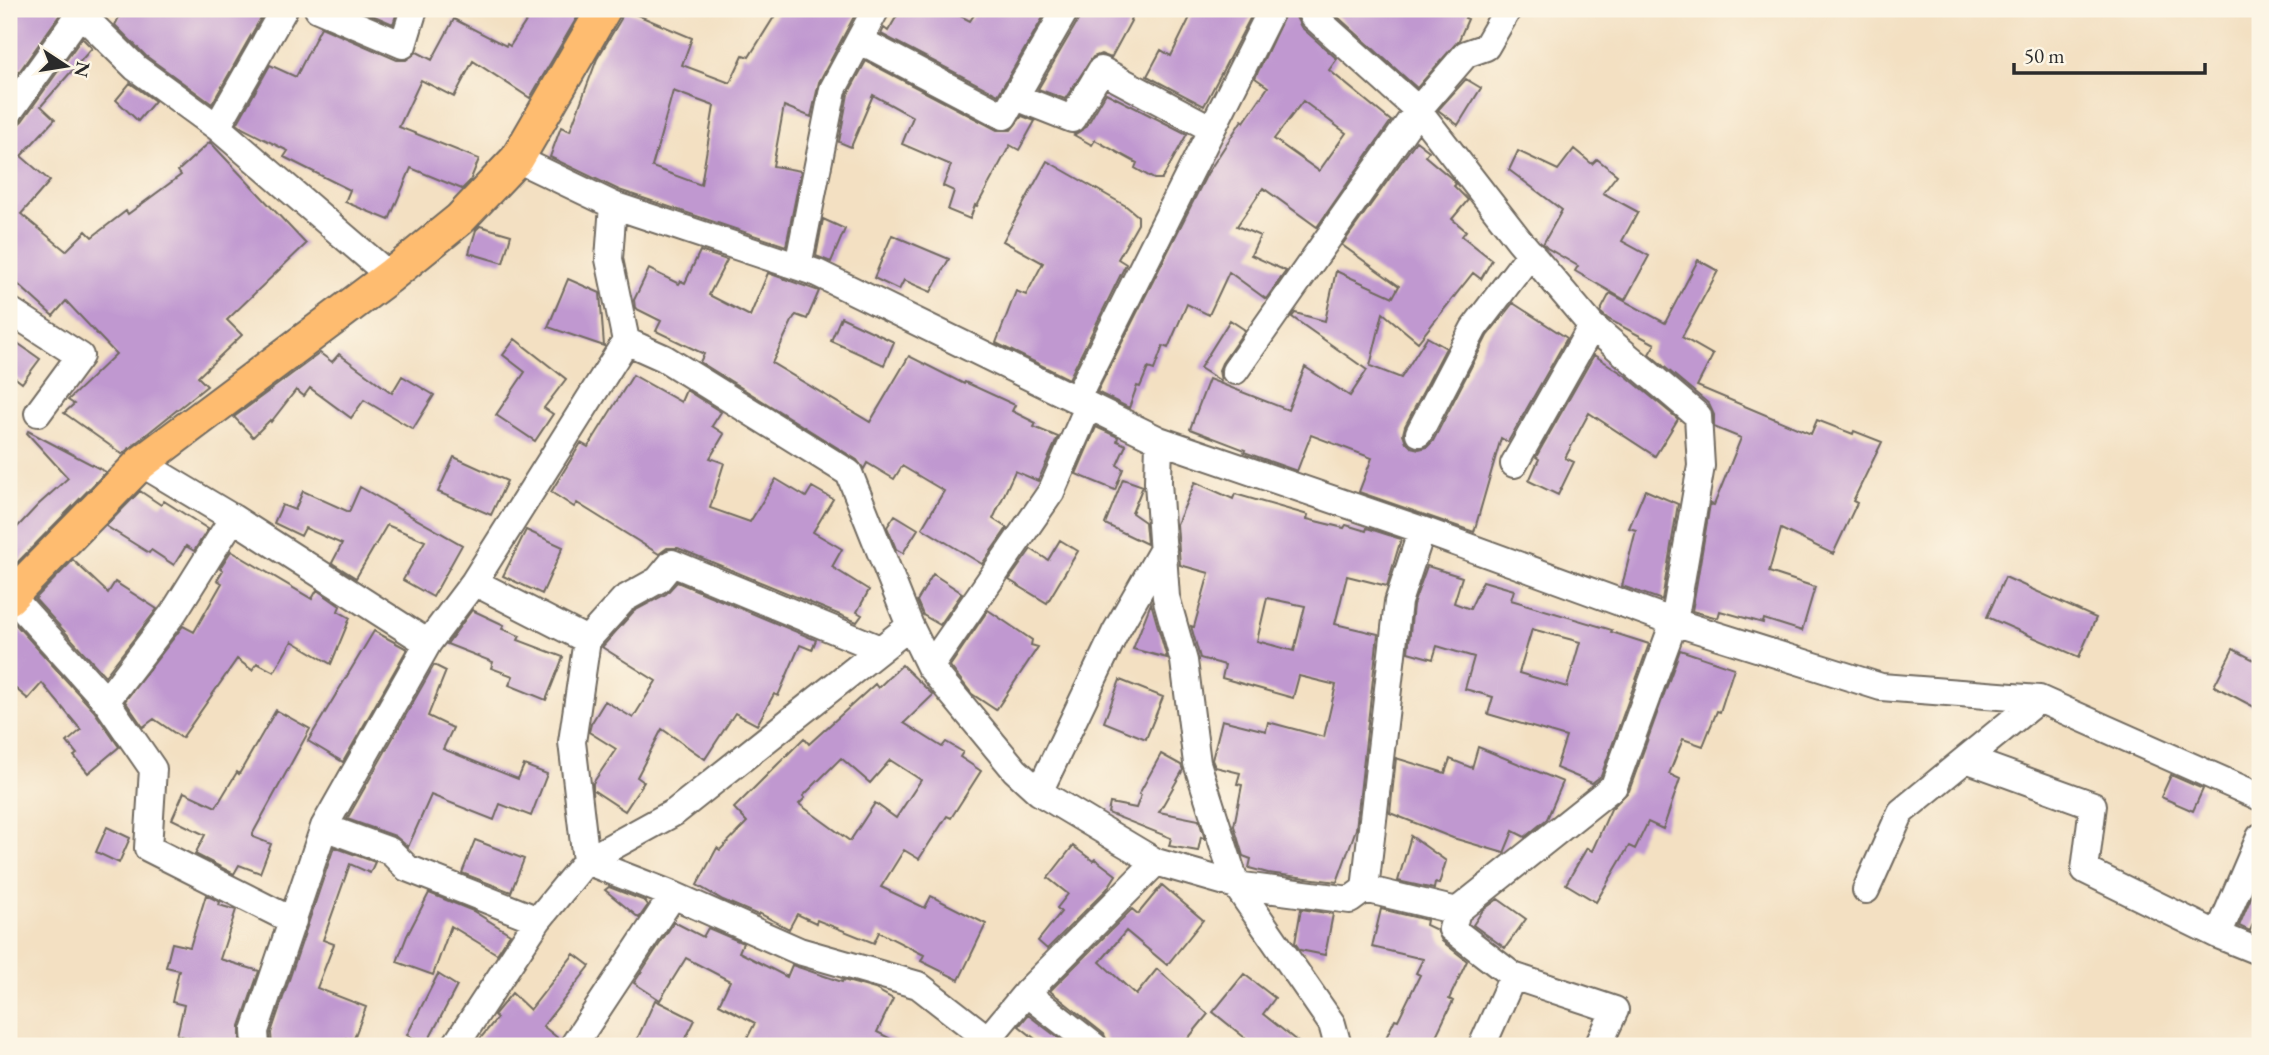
<svg xmlns="http://www.w3.org/2000/svg" width="2269" height="1055" viewBox="0 0 2269 1055" font-family="'EB Garamond',serif">
<style>
.building{fill:#c098d0;fill-rule:evenodd}
.lines{fill:none;stroke-linecap:round;stroke-linejoin:round}
.minor-casing{stroke:#716a60;stroke-width:30}
.major-casing{stroke:#716a60;stroke-width:37}
.minor{stroke:#fff;stroke-width:26}
.major{stroke:#febc70;stroke-width:33}
</style>
<rect width="100%" height="100%" fill="#fcf5e5"/>
<filter id="ink" filterUnits="userSpaceOnUse"><feTurbulence type="fractalNoise" baseFrequency=".0143" numOctaves="2"/><feDisplacementMap in="SourceGraphic" scale="14" xChannelSelector="R" yChannelSelector="G"/><feConvolveMatrix kernelMatrix="1 2 1 2 8 2 1 2 1" color-interpolation-filters="sRGB"/></filter>
<filter id="wash" filterUnits="userSpaceOnUse"><feTurbulence type="fractalNoise" baseFrequency=".00686" numOctaves="4" result="noise"/><feDisplacementMap in="SourceGraphic" scale="28" xChannelSelector="R" yChannelSelector="G"/><feGaussianBlur stdDeviation="1.57" result="paint"/><feColorMatrix in="noise" values="0 0 0 0 0 0 0 0 0 0 0 0 0 0 0 0 0 1.4 0 .05"/><feComposite in="paint" operator="in"/></filter>
<g filter="url(#wash)">
<rect width="100%" height="100%" fill="#f3e0c2"/>
<g id="blocks">
<path class="building" d="M9,9H57L61,13L9,86Z
M123,9H266L212,104L146,56L115,25Z
M358,9H398L393,24Z
M534,9H582L530,98L473,61L454,97L421,80L399,127L479,159L470,181L462,189L411,168L389,220L345,202L350,190L284,157L288,151L244,129L237,124L270,65L296,77L321,27L397,60H406L417,52L432,60L454,19L506,46L507,44L510,46Z
M623,9L692,38L682,65L730,83L743,55L749,57L779,9H853L857,11L819,82L811,117L784,106L773,166L801,171L786,246L619,190L550,157L561,127L570,131L597,59L621,19ZM673,91L714,106L701,185L652,167Z
M901,9H947L970,21L978,9H1048L998,95L881,34L884,28L888,31Z
M1082,9H1135L1130,20L1131,21L1111,58L1101,54L1093,57L1065,99L1038,89L1080,17Z
M1194,9H1255L1204,106L1147,76L1161,50L1171,56Z
M1329,9H1470L1465,18L1468,19L1459,40L1417,88Z
M1287,10L1296,17L1301,27L1337,59L1329,70L1391,121L1317,227L1263,188L1237,226L1260,236L1251,255L1286,271L1266,299L1229,272L1209,315L1187,304L1168,348L1163,346L1154,370L1148,368L1140,387L1137,386L1129,408L1097,392L1207,174L1242,120L1244,122L1268,87L1255,78ZM1303,101L1346,133L1319,171L1274,139Z
M82,38L92,48L41,106L55,119L21,156L50,181L21,214L66,251L86,231L92,237L126,211L128,214L181,175L178,171L210,142L306,244L227,320L242,335L198,377L207,386L122,454L64,413L74,404L68,400L116,354L66,301L53,316L9,276V128L16,126L22,121Z
M866,61L997,130H1011L1022,116L1035,121L1019,150L1010,145L977,206L975,205L970,219L948,210L954,191L943,186L951,165L902,144L913,117L873,95L851,147L839,142L848,94Z
M1466,79L1481,88L1458,125L1438,110Z
M130,83L155,101L138,121L116,100Z
M1106,93L1187,134L1162,179H1154L1135,168L1137,163L1095,140L1092,145L1074,135L1086,127Z
M1416,141L1429,151L1425,156L1451,178L1456,184L1454,186L1468,200L1452,219L1466,231L1462,236L1492,260L1481,279L1473,273L1418,342L1383,313L1370,366L1401,378L1427,337L1446,348L1405,426L1403,434L1406,442L1411,447L1419,449L1427,447L1433,441L1487,336L1513,303L1567,338L1508,442L1501,438L1474,532L1359,492L1372,458L1311,435L1297,471L1244,452L1245,450L1190,429L1209,379L1288,410L1305,367L1350,396L1367,370L1292,317L1295,313L1325,321L1336,271L1393,297L1399,286L1342,245Z
M1574,149L1592,164L1597,159L1617,175L1603,193L1638,212L1622,241L1649,256L1625,300L1575,271L1578,266L1547,248L1543,244L1562,210L1509,170L1518,151L1558,170Z
M1047,161L1126,206L1138,216V224L1118,259L1126,264L1069,379L996,343L1016,291L1026,295L1043,263L1003,241Z
M823,219L845,229L831,262L816,256Z
M480,226L511,235L503,263L469,253L476,230Z
M892,235L949,259L931,292L904,280L899,290L874,278Z
M700,251L727,260L709,295L750,316L768,273L819,291L807,319L796,315L794,317L772,363L870,422L909,356L964,384L965,382L1015,405L1012,411L1036,423L1034,427L1058,437L1038,481L1015,471L993,519L1007,528L982,564L922,528L944,491L902,466L894,479L867,463L864,469L857,460L700,362L704,354L656,331L661,321L635,308L634,300L649,269L679,284L681,281L685,283Z
M1698,260L1718,271L1682,337L1713,355L1697,386L1811,434L1817,420L1853,434L1854,431L1882,442L1853,501L1857,503L1833,554L1781,529L1769,572L1815,587L1802,631L1764,619L1763,623L1720,611L1718,618L1692,611L1710,504L1714,505L1741,438L1714,427V415L1709,404L1649,354L1655,344L1608,319L1600,312L1610,293L1665,323Z
M568,279L600,293L604,346L548,327Z
M841,317L894,342L884,365L831,341Z
M1230,320L1245,330L1222,363L1219,370L1221,381L1200,368Z
M9,337L40,359L22,383L9,373Z
M515,339L566,379L544,408L553,414L535,441L496,415L525,372L503,355Z
M320,353L332,362L339,354L392,393L402,376L434,395L413,429L364,400L351,418L310,388L304,396L296,390L271,422L270,420L253,437L234,417Z
M1594,355L1626,376L1678,419L1655,456L1589,413L1565,458L1574,462L1558,495L1529,481L1539,459L1536,457Z
M633,375L681,402L686,390L721,412L712,426L724,434L710,458L724,463L710,508L750,522L776,479L806,497L812,487L833,499L813,532L842,549L832,567L869,590L857,612L862,615L857,622L678,548H667L659,554L577,503L574,507L551,492L581,443L588,447Z
M1096,427L1118,437L1117,441L1126,445L1117,465L1123,469L1115,490L1076,474Z
M28,431L106,472L9,571V536L38,505L68,478L27,433Z
M454,457L507,481L491,515L438,492Z
M1123,479L1143,486L1132,513L1145,522L1147,544L1105,524Z
M1195,482L1233,499L1235,494L1308,515L1307,519L1344,528L1346,525L1366,531L1367,528L1401,539L1387,586L1347,576L1335,624L1378,634L1356,829L1337,882L1268,873L1249,868L1251,859L1243,856L1234,826L1242,785L1237,784L1240,773L1215,767L1212,760L1222,720L1266,731L1268,722L1324,737L1336,685L1299,676L1293,698L1222,678L1225,665L1200,658L1191,626L1194,627L1209,573L1180,565L1177,524ZM1267,598L1305,606L1294,651L1257,641Z
M360,487L462,545L433,597L403,580L425,541L387,525L356,578L332,563L342,544L305,528L301,536L274,523L282,505L295,510L303,491L349,512Z
M1645,490L1678,504L1662,600L1622,586L1636,530L1629,528Z
M140,491L161,505L164,501L208,529L194,551L186,546L174,565L151,550L149,553L106,526Z
M895,515L918,529L903,553L896,549L887,527Z
M526,530L563,547L542,594L503,576Z
M1060,540L1078,551L1047,603L1009,580L1031,549L1048,560Z
M231,551L312,599L317,590L340,606L338,611L350,618L331,664L292,641L274,672L257,663L252,670L237,659L182,738L154,719L143,727L125,701L183,626L194,632L222,583L217,580L223,570L220,568Z
M73,560L108,593L115,582L157,609L105,676L35,599Z
M1427,566L1462,577L1454,603L1470,609L1483,581L1514,590L1511,600L1612,630L1611,632L1649,644L1601,776L1592,783L1556,768L1566,737L1488,714L1493,697L1465,689L1474,657L1437,646L1433,659L1408,652L1413,605ZM1532,629L1580,642L1567,687L1519,673Z
M933,574L962,593L940,625L923,615L917,601Z
M2005,577L2096,618L2079,657L1987,617Z
M677,582L816,640L812,650L800,645L778,696L774,694L757,725L735,713L705,759L662,729L637,777L644,782L625,811L593,790V783L616,749L589,732L591,724L605,701L633,718L656,681L602,647L634,611L666,594Z
M1151,603L1167,658L1133,649Z
M472,610L504,625L502,629L520,636L518,640L563,657L546,700L509,685L513,676L491,668L493,662L447,644Z
M988,610L1032,640L1031,645L1038,647L996,710L972,694L950,666Z
M9,617L94,711L119,747L88,773L74,756L77,754L67,742L81,730L42,683L28,699L9,683Z
M374,631L407,649L343,762L308,741Z
M2233,649L2260,663V710L2214,686Z
M1680,650L1734,668L1720,712L1717,711L1703,746L1683,739L1669,774L1680,779L1663,829L1648,822L1635,849L1629,846L1596,902L1566,884L1587,848L1592,851L1611,809L1629,791Z
M434,665L446,671L428,716L453,728L443,749L518,779L524,765L547,774L531,816L500,804L494,820L431,795L408,847L395,836L347,819Z
M902,665L933,695L904,723L942,747L946,742L963,752L960,757L981,771L951,818L947,816L919,859L904,850L881,887L925,908L931,896L986,924L959,980L921,961L924,955L879,932L874,943L817,920L816,923L797,914L789,929L759,913L758,915L723,900L697,885L717,848L720,850L747,822L734,808L804,738L809,744L875,684L878,688ZM841,758L870,783L890,760L921,780L896,818L875,803L850,841L799,804L805,798L803,796Z
M1120,680L1163,697L1146,739L1104,722Z
M276,710L310,729L253,833V837L271,844L260,873L239,865L234,874L195,854L205,835L172,819L184,792L216,807L237,772L239,774Z
M1478,747L1563,782L1547,819L1525,837L1513,831L1504,853L1453,838L1390,813L1396,758L1445,773L1450,759L1472,768Z
M1161,754L1181,765L1183,770L1159,812L1199,820L1205,839L1201,837L1198,851L1169,846L1171,838L1108,813L1110,803L1136,808L1141,795L1139,794Z
M2171,775L2203,789L2193,811L2161,797Z
M107,827L130,838L119,863L96,852Z
M1411,836L1446,861L1439,884L1435,883L1434,889L1398,881Z
M475,840L524,859L511,892L462,873Z
M1073,846L1093,861L1095,859L1116,875L1107,889L1047,949L1038,941L1061,912L1057,908L1068,894L1048,878Z
M334,847L375,862L370,873L350,864L323,940L334,944L317,988L366,1007L353,1041L346,1038L343,1046H272L271,1033Z
M2260,876V908L2250,931L2239,926Z
M1162,885L1203,920L1167,965L1126,931L1100,962L1136,995L1157,969L1208,1014L1182,1046H1109L1104,1034L1050,991L1132,909L1138,914Z
M609,887L645,901L648,905L639,918L605,890Z
M429,893L473,911L510,934L497,954L451,926L433,975L397,962L407,936Z
M206,895L220,902L219,905L236,910L220,959L259,971L240,1026V1046H191L192,1039L177,1035L184,1005L172,1002L179,970L166,967L172,943L190,947Z
M1498,899L1526,919L1505,948L1473,925L1483,910Z
M1301,909L1333,914L1325,955L1300,950L1295,943Z
M1381,909L1427,920L1426,925L1437,930L1442,941L1467,961L1449,999L1453,1001L1431,1046H1382L1395,1019L1398,1020L1420,975L1416,973L1423,959L1372,947Z
M674,922L703,937L708,928L743,943L739,952L787,977L792,965L842,982L843,980L875,989L893,999L877,1032L905,1046H743L755,1023L719,1004L730,981L686,958L660,1000L634,983Z
M574,954L590,966L543,1026L559,1039L557,1046H474L497,1018L494,1015L512,993L530,1010Z
M438,974L457,986L426,1045L407,1035Z
M1244,974L1275,998L1263,1014L1303,1046H1255L1213,1012Z
M655,1000L695,1020L682,1046H634Z
M1028,1015L1069,1046H1044L1019,1026Z"/>
</g>
</g>
<g filter="url(#ink)">
<use href="#blocks" fill-opacity="0" stroke="#716a60" stroke-width="2"/>
<g class="lines">
<g class="minor-casing">
<path id="minor" d="M76,9L136,68L217,127L390,276
M318,9L403,45L414,9
M861,41L1004,116L1066,9
M1016,97L1072,119L1101,70L1212,129
M9,112L80,14
M217,127L284,9
M517,159L613,205L817,273L1159,440L1422,530L1674,622L1881,687L2039,699L2260,797
M798,266L833,89L876,9
M9,310L80,356L38,413
M626,341L664,358L849,473L910,626L930,667L1015,770L1039,792L1156,862L1236,885L1350,900L1365,889L1457,911L1614,786L1674,622L1701,466L1698,416L1592,326L1519,240L1418,110L1312,15L1310,9
M1235,371L1418,110L1466,54L1486,47L1508,9
M1076,400L1272,9
M1419,433L1474,328L1531,253
M1159,440L1158,482L1166,597L1184,661L1197,763L1236,885L1332,1024L1338,1046
M141,463L233,518L428,643
M1514,464L1592,326
M474,582L587,640L572,742L586,861L673,895L799,951L918,985L989,1040
M11,596L106,701L153,769L148,848L293,921
M587,640L624,599L658,580L672,563L880,649
M930,667L1051,492L1088,407
M106,701L174,612L233,518
M1966,759L2093,805L2085,870L2218,935L2260,837
M1039,792L1115,633L1163,549
M324,827L390,851L407,868L538,920
M1365,889L1398,602L1422,530
M1866,890L1901,812L2039,699
M1457,911L1452,929L1513,976L1615,1010L1598,1046
M2218,935L2260,952
M1026,993L1094,1046
M256,1046L255,1031L324,827L428,643L474,582L626,341L609,259L613,205
M455,1046L538,920L586,861L675,812L910,626
M573,1046L673,895
M982,1046L1026,993L1156,862
M1482,1046L1513,976"/>
</g>
<g class="major-casing">
<path id="major" d="M9,598L141,463L390,276L460,219L517,159L604,9"/>
</g>
<use href="#minor" class="minor"/>
<use href="#major" class="major"/>
</g>
</g>
<rect width="2269" height="1055" fill="none" stroke="#fcf5e5" stroke-width="35"/>
<g transform="translate(66 66) rotate(102)" stroke="#fcf5e5" stroke-width="5" paint-order="stroke">
<path d="M0-5L12 26L0 18L-12 26Z" fill="#2b2b2b"/>
<text y="-10" font-size="19" font-weight="bold" text-anchor="middle" fill="#2b2b2b">N</text>
</g>
<path d="M2014 63v10h191v-10" fill="none" stroke="#2b2b2b" stroke-width="3.5"/>
<text x="2024" y="63" font-size="21" fill="#2b2b2b" stroke="#fcf5e5" stroke-width="5" paint-order="stroke">50 m</text>
</svg>
